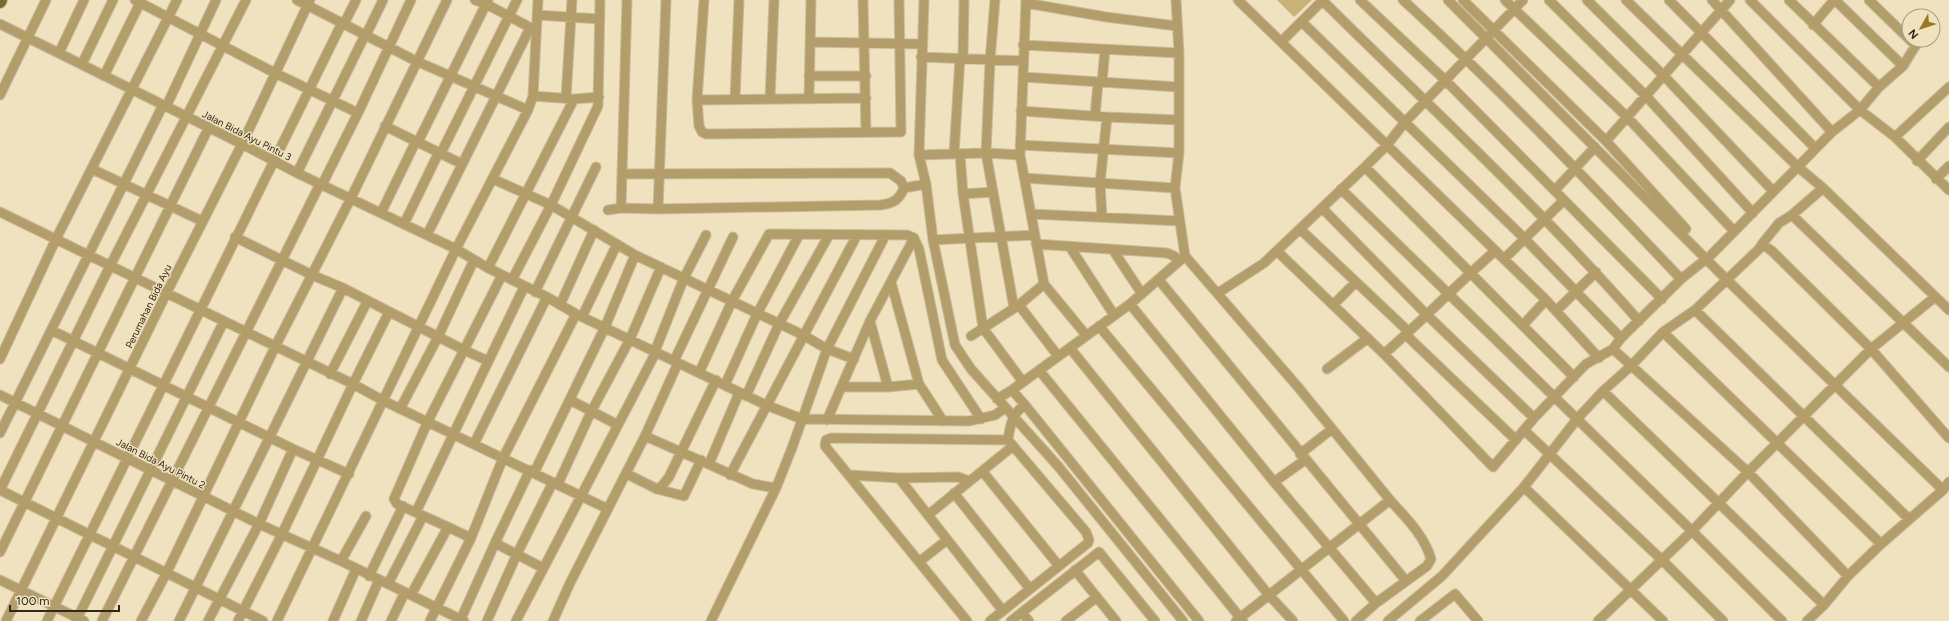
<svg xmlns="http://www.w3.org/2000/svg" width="1949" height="621" viewBox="0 0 1949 621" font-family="Figtree,sans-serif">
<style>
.green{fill:#c9b177}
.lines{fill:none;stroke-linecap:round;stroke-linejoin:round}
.minor-casing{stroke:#c9bd9d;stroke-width:11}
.major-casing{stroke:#c9bd9d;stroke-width:14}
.minor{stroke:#b39e6b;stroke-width:9}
.major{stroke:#7d672c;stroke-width:12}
.labels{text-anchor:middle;stroke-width:3;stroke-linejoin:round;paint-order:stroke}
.street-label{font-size:10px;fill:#2e291b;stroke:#f0e2be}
</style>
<rect width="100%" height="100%" fill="#f0e2be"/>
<path class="green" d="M1277,0H1312L1294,17Z"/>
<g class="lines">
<g class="minor-casing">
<path id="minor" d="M135,0L275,73L358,113
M297,0L416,61L528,110
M488,0L486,4L535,30
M704,0L697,100L699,126L702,132L706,134L901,132L899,0
M863,0L866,132
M924,0L919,155L926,184L933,240L955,345L971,369L1058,466L1183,621
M995,0L990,61L986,153L1014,308
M1026,0L1020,155L1044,284L1086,335
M1176,0L1179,53V153L1175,188L1185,256L1298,387L1390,500L1236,621
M1238,0L1546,300L1599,358
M1360,0L1445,80L1662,299
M1403,0C1500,89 1591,184 1681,279
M1448,0L1727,280L1943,490
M1463,0L1606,141L1686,229
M1505,0L1626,116L1733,230
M1549,0L1645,95L1753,213
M1587,0L1665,77L1773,191
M1626,0L1798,167L1823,188L1949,310
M1669,0L1815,148
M1712,0L1832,132
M1750,0L1860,110L1895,137L1949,190
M1789,0L1879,87
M1835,0L1903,66
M1869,0L1909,39
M1323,1C1429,106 1540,208 1639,321
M1026,3L1106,17L1177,26
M537,15L600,19
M1303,23L1524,238L1621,338
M0,24L242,144L297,173L456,249L488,268L547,297L576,314L766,405L802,419L969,421L995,415L1005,408
M344,24L356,0
M1813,25L1834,0
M366,35L383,0
M810,42L922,44
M1281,42L1323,0
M1023,45L1179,53
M59,53L84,0
M921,57L1023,61
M963,58L964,0
M82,64L113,0
M104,76L140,3
M809,76H866
M1023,77L1178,87
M1102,82L1105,50
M0,95L46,0
M533,96L574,99L599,97
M566,98L572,0
M735,99L739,0
M770,99L774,0
M809,99L811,0
M697,100L866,98
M166,107L216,0
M1021,111L1107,117L1178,120
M1095,116L1098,83
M385,126L462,164
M1895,137L1949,87
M1606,141L1730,0
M418,142L486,4L475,0
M1020,145L1179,153
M441,153L517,0
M954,154L960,58
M960,154L963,194L983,328L1023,382
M919,155L986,153L1020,155
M1917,161L1949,127
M1365,167L1574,377
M92,169L202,221
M297,173L365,35
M623,174L890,173L901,181L904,188
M1024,178L1175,188
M493,179L551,205L635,255L803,335L827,349L854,359
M1936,179L1949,166
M322,185L358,113L411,0
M904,188L926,184
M1341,189L1692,531L1782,621
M1555,190L1595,147
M963,194L993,192
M621,208L627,0
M1322,208L1427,315L1534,418
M658,209L666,0
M608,210L621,208L658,209L881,205C894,203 899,200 904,188
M0,212L353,384L384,401L608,509
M381,213L416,141
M1031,214L1179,221
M1792,215L1823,188
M1102,217L1100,183L1107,117
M404,224L439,152
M1300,229L1409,332
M427,235L530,28
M235,237L312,275L343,288L464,350L502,275
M933,240L1034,235
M1036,244L1167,253L1174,256L1179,261
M1762,244L1779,223L1792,215L1949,367
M1070,247L1114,315
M1113,250L1142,294
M1277,251L1384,354L1493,467L1534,418L1586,364L1613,349L1621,338L1681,279L1710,256L1832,132L1860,110L1879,87L1903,66L1916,45L1910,40
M1504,259L1564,200
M488,268L574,99
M512,280L551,205L598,106L600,0
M1159,280L1406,581
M891,282L919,384L943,421
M535,292L596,167
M1218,293L1264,263L1365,167L1387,145L1405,122L1523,0
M1130,304L1274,482L1376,603L1356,621
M560,305L594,230
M1019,305L1058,356
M1333,305L1356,282
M1695,310L1909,519
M1556,311L1596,272
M582,317L617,244
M870,321L888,387
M1523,325L1546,300
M1099,326L1344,621
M51,330L293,449L349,474
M1663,332L1881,544
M1406,335L1516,440
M971,336L1019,305L1044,284
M1070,348L1268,594L1293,621
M1613,349L1748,472L1848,576
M655,351L684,278L706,235
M1384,354C1422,321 1457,284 1495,251
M0,359L56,239L177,0
M674,361L733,237
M1327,369L1368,338
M1039,370L1243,621
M699,373L732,301L769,234L907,235L914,238L919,249L942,360L981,419
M330,374L367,302
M725,385L757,314L799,235
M842,387H888L919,384
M1012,390L1025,405
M1603,391L1824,605
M0,395L259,524L341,561L464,621
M746,396L779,324L829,235
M997,399L1012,390L1130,304L1185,256
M570,400L618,425
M400,409L438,337L474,260
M827,420L870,321L914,238
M1524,430L1662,560L1723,621
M0,433L163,105
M645,436L753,484L776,488
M474,444L547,297
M1300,454L1332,429
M709,464L739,393
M983,472L1059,566
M534,473L605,327L635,255
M627,474L657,489L662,486L669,477L716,380
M730,475L857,235
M850,475L899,478L958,477L969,481
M899,478L1003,611
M1274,482L1305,460
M558,484L591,412L630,339L661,267
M1524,487L1577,419L1603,391L1631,366L1663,332L1695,310L1759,249L1762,244L1772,251L1871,349L1949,438
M657,489L684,496L701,460
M0,490L110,266L246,0
M0,490L263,621
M954,493L1030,589
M416,512L524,287
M928,515L1013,446
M448,527L397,504L394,499L428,421L464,350L488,361
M495,543L530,470
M0,552L209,127
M341,561L366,516
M920,561L947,540
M1075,570L1116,621
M369,576L403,506
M0,580L84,621
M388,584L423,516
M411,595L448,527L471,538
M1376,603L1427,566L1431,559C1424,535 1406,518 1390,500
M1022,613L1029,621
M6,621L166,294L242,144L310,0
M47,621C145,421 244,223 342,23
M76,621L224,321
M102,621L320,184
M141,621L167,572L275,347L351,198L447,0
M179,621L343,288
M208,621L259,524L293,449
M238,621L282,534L353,384L389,312
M277,621L456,249L528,110L533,96L538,0
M333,621L356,569
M361,621L379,580
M391,621L405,592
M430,621L471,538L503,458L576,314
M460,621L495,543L543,568
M487,621L517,554L553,482
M516,621L656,352
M553,621L570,583L645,436L678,363
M711,621L776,488L792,448L827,349L885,236
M967,621L825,446L826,440L831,438L1008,440
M990,621L1088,543L1089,540L1086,532L1008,440C1010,426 1012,413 1025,405L1199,621
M1011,621L1099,552L1155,621
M1066,621L1097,597
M1388,621L1442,576L1524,487L1663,621
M1420,621L1455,594L1478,621
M1598,621L1692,531L1748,472L1871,349L1935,297
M1807,621L1824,605L1848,576L1881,544L1943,490L1949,482"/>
</g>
<g class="major-casing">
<path id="major" d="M0,2L1,0"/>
</g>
<use href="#minor" class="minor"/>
<use href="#major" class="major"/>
</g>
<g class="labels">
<g class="street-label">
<text transform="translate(247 135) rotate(27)" y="4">Jalan Bida Ayu Pintu 3</text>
<text transform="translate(148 306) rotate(-64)" y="4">Perumahan Bida Ayu</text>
<text transform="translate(161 463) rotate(27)" y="4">Jalan Bida Ayu Pintu 2</text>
</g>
</g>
<g transform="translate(1921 28) rotate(231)"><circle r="19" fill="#f0e2be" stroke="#a2987d"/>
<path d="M0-3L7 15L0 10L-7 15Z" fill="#987a22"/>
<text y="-6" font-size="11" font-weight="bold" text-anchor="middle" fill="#2e291b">N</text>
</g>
<path d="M10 605v6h109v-6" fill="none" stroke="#2e291b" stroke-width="2"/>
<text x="16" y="605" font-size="12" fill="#2e291b" stroke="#f0e2be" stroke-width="3" paint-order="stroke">100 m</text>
</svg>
